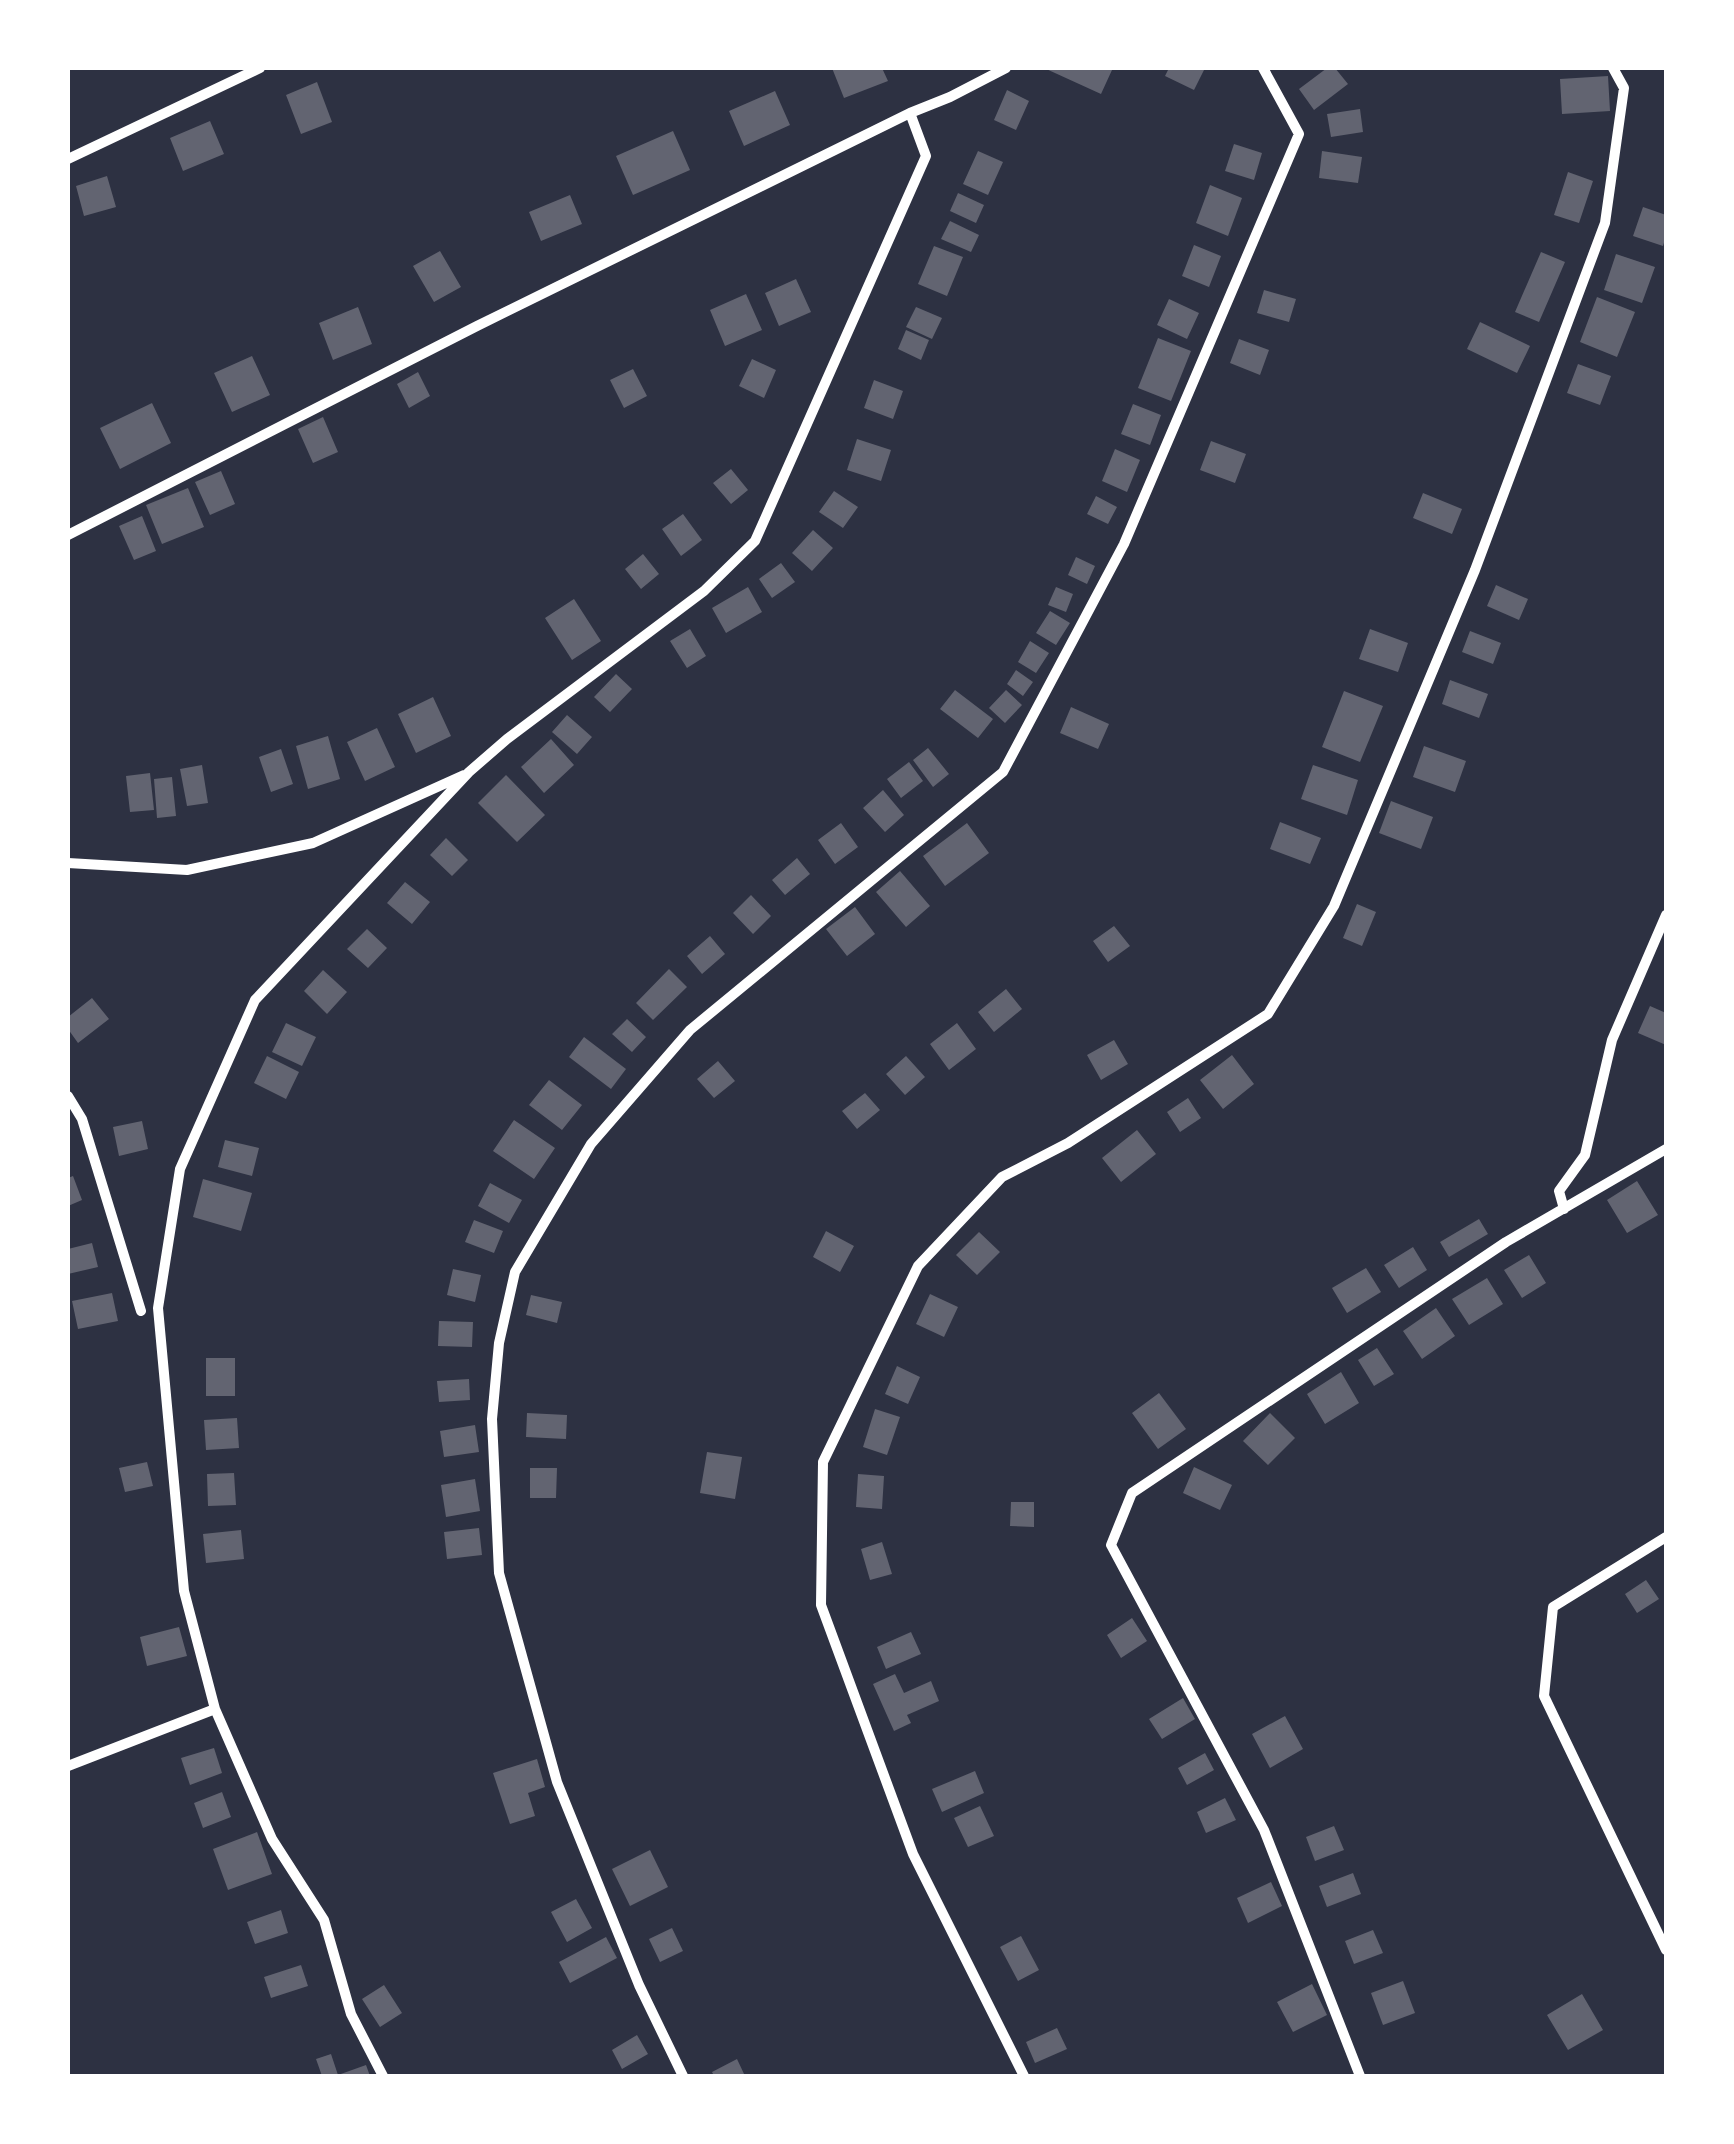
<svg xmlns="http://www.w3.org/2000/svg" width="1734" height="2144" viewBox="0 0 1734 2144" font-family="'Work Sans',sans-serif">
<style>
.building{fill:#626471}
.lines{fill:none;stroke-linecap:round;stroke-linejoin:round}
.minor{stroke:#fff;stroke-width:10}
</style>
<rect width="100%" height="100%" fill="#2d3142"/>
<path class="building" d="M832,68H882L888,81L844,98Z
M1044,68H1106L1112,70L1101,94Z
M1169,68H1205L1194,90L1165,76Z
M1327,68H1335L1348,84L1314,110L1299,89Z
M1608,76L1610,111L1562,114L1560,79Z
M317,82L332,122L301,134L286,95Z
M1007,90L1029,101L1016,130L994,120Z
M775,91L790,125L744,146L729,111Z
M1360,109L1363,132L1331,137L1327,114Z
M210,121L224,154L183,171L170,138Z
M673,131L690,170L633,195L616,156Z
M1234,144L1262,153L1254,180L1225,171Z
M978,151L1003,162L988,195L963,184Z
M1322,151L1362,157L1358,183L1319,178Z
M1568,172L1593,181L1579,223L1554,215Z
M107,176L116,207L84,216L76,186Z
M1210,185L1242,198L1228,236L1196,223Z
M958,193L984,205L976,223L950,211Z
M570,195L582,224L541,241L529,212Z
M1643,207L1666,215V236L1663,246L1633,236Z
M950,221L979,235L971,252L941,239Z
M1194,245L1221,256L1209,287L1182,276Z
M934,246L963,257L947,296L918,284Z
M440,251L461,287L434,302L413,266Z
M1541,252L1565,262L1539,322L1515,312Z
M1616,254L1655,267L1642,303L1604,290Z
M796,279L811,312L779,326L765,293Z
M1264,290L1296,299L1289,322L1257,313Z
M746,294L762,330L725,346L710,310Z
M1597,297L1635,312L1617,357L1580,342Z
M1169,299L1199,313L1187,339L1157,325Z
M358,307L372,344L333,360L319,323Z
M916,307L942,318L932,339L906,327Z
M1480,322L1530,346L1517,373L1467,349Z
M906,330L929,340L921,360L898,349Z
M1158,338L1191,351L1171,401L1138,388Z
M1239,339L1269,350L1260,375L1230,363Z
M252,356L270,395L232,412L214,373Z
M752,359L776,370L764,398L739,386Z
M1578,364L1611,376L1600,405L1567,393Z
M633,369L647,396L624,408L610,380Z
M418,372L430,396L409,408L397,384Z
M874,380L903,391L893,419L864,408Z
M152,403L171,443L120,469L100,428Z
M1133,404L1161,415L1150,445L1121,434Z
M323,417L338,452L313,463L298,429Z
M857,439L891,450L881,481L847,470Z
M1211,441L1246,454L1235,483L1200,470Z
M1115,449L1140,460L1127,492L1102,481Z
M731,469L748,490L731,504L713,483Z
M221,471L235,504L210,515L195,482Z
M188,488L204,527L162,544L146,505Z
M834,491L858,507L843,528L819,512Z
M1423,493L1462,509L1452,534L1413,518Z
M1096,496L1117,507L1108,524L1087,514Z
M683,514L702,540L681,556L662,529Z
M142,516L156,551L134,560L119,526Z
M813,530L833,548L812,571L792,553Z
M643,554L659,574L641,589L625,569Z
M1076,557L1095,566L1087,584L1068,575Z
M781,563L795,582L772,598L759,579Z
M1496,585L1528,599L1519,620L1487,606Z
M748,587L762,612L726,633L712,608Z
M1056,587L1073,594L1066,612L1048,605Z
M574,599L601,641L572,660L545,618Z
M1050,611L1070,623L1056,645L1036,633Z
M690,629L706,656L687,668L670,641Z
M1370,629L1408,643L1398,672L1359,659Z
M1470,631L1501,643L1493,664L1462,652Z
M1030,641L1049,653L1036,673L1018,662Z
M1016,670L1033,682L1023,696L1007,684Z
M616,674L632,689L610,712L594,697Z
M1450,680L1488,694L1479,718L1442,704Z
M955,690L993,719L978,738L940,709Z
M1006,690L1022,705L1005,723L989,708Z
M1344,691L1383,706L1360,762L1322,747Z
M433,697L451,736L416,753L398,714Z
M1071,707L1109,724L1098,749L1060,733Z
M567,715L592,737L577,754L552,732Z
M377,728L395,767L365,781L347,742Z
M328,736L340,779L308,789L296,746Z
M551,739L574,765L544,793L521,767Z
M1424,746L1466,761L1455,792L1413,777Z
M928,748L949,774L933,787L913,760Z
M281,749L293,784L271,792L259,757Z
M909,762L923,781L901,798L887,779Z
M202,765L208,803L187,806L180,769Z
M1313,765L1358,780L1347,815L1301,799Z
M150,773L154,810L130,812L126,776Z
M506,775L545,815L517,842L478,803Z
M172,777L176,816L157,818L154,779Z
M883,790L904,815L885,832L863,808Z
M1391,801L1433,817L1421,849L1379,833Z
M1280,822L1321,838L1310,864L1270,849Z
M841,823L858,847L835,864L818,840Z
M967,823L989,853L945,886L923,856Z
M446,838L468,860L452,876L430,855Z
M797,858L810,874L785,895L772,880Z
M900,871L930,906L906,927L876,892Z
M405,882L430,902L412,924L387,903Z
M751,895L771,916L753,934L733,913Z
M1357,904L1376,912L1362,946L1343,938Z
M855,907L875,934L847,956L826,929Z
M1114,926L1130,946L1108,962L1093,941Z
M367,929L387,948L368,968L347,949Z
M710,936L725,954L702,974L687,956Z
M669,969L687,987L653,1020L636,1003Z
M323,970L347,992L327,1014L304,991Z
M1006,989L1022,1009L994,1032L978,1012Z
M92,998L109,1019L78,1043L68,1029V1017Z
M1650,1006L1666,1013V1045L1638,1033Z
M627,1019L646,1037L632,1052L612,1034Z
M286,1023L316,1037L302,1066L272,1052Z
M957,1023L976,1049L949,1070L930,1044Z
M584,1037L626,1069L611,1089L569,1057Z
M1114,1040L1128,1064L1101,1080L1087,1055Z
M1232,1055L1254,1084L1223,1109L1200,1080Z
M267,1056L299,1072L286,1099L254,1083Z
M906,1056L925,1077L905,1095L886,1074Z
M718,1061L735,1081L714,1098L697,1079Z
M549,1080L582,1105L562,1130L529,1105Z
M865,1093L880,1110L857,1129L842,1111Z
M1188,1098L1201,1118L1180,1132L1167,1112Z
M514,1120L555,1148L534,1179L493,1151Z
M142,1121L148,1149L119,1156L113,1127Z
M1137,1130L1156,1154L1121,1182L1102,1158Z
M225,1140L259,1148L252,1176L218,1167Z
M73,1176L82,1200L68,1206V1178Z
M203,1179L252,1193L241,1231L193,1217Z
M1637,1181L1658,1215L1627,1233L1607,1200Z
M490,1183L522,1200L509,1223L478,1206Z
M1479,1219L1488,1234L1449,1257L1440,1242Z
M474,1220L503,1231L494,1253L465,1242Z
M826,1231L854,1246L840,1272L813,1257Z
M979,1232L1000,1252L977,1275L956,1255Z
M92,1243L98,1267L68,1274V1249Z
M1413,1247L1427,1270L1399,1288L1384,1265Z
M1529,1255L1546,1283L1522,1298L1504,1270Z
M1366,1268L1381,1292L1347,1313L1332,1288Z
M453,1269L481,1275L475,1302L447,1295Z
M1487,1278L1503,1304L1469,1325L1452,1299Z
M112,1293L118,1321L78,1329L72,1301Z
M930,1294L958,1307L944,1337L916,1324Z
M531,1295L562,1302L557,1323L526,1315Z
M1436,1308L1455,1336L1422,1359L1403,1331Z
M439,1321L473,1322L472,1347L438,1346Z
M1377,1348L1394,1374L1374,1386L1358,1360Z
M206,1358H235V1396H206Z
M897,1366L920,1377L908,1404L885,1394Z
M1341,1372L1359,1403L1325,1424L1307,1394Z
M469,1379L470,1400L439,1402L437,1381Z
M1159,1393L1186,1429L1158,1449L1132,1413Z
M875,1409L900,1417L887,1455L863,1447Z
M527,1413L567,1415L566,1439L526,1437Z
M1270,1413L1295,1438L1268,1465L1243,1441Z
M237,1418L239,1448L206,1450L204,1420Z
M475,1425L479,1452L444,1457L440,1431Z
M707,1452L742,1457L735,1499L700,1493Z
M147,1462L153,1486L125,1492L119,1468Z
M1194,1467L1232,1485L1220,1510L1183,1493Z
M530,1468H557L556,1498H530Z
M234,1473L236,1505L208,1506L207,1474Z
M858,1474L884,1476L882,1509L856,1507Z
M475,1479L480,1511L446,1517L441,1485Z
M1011,1502H1034V1527L1010,1526Z
M479,1528L482,1555L447,1559L444,1532Z
M241,1530L244,1559L206,1563L203,1534Z
M882,1542L892,1574L870,1580L861,1549Z
M1646,1580L1659,1599L1637,1613L1625,1594Z
M1132,1618L1147,1641L1121,1658L1107,1635Z
M179,1627L187,1656L147,1666L140,1637Z
M911,1632L921,1654L886,1669L877,1647Z
M895,1674L904,1693L931,1681L939,1701L907,1715L911,1723L894,1731L873,1684Z
M1183,1698L1195,1719L1162,1739L1149,1719Z
M1285,1716L1303,1749L1270,1768L1252,1734Z
M214,1748L222,1773L190,1785L181,1758Z
M1205,1753L1214,1770L1187,1785L1178,1768Z
M537,1759L545,1787L528,1793L535,1816L510,1824L493,1773Z
M975,1771L984,1793L942,1812L932,1789Z
M222,1792L231,1817L203,1828L194,1803Z
M1225,1798L1236,1820L1206,1833L1197,1812Z
M980,1806L994,1836L968,1847L954,1818Z
M1334,1826L1344,1850L1315,1861L1306,1837Z
M257,1832L272,1874L228,1890L213,1849Z
M650,1850L668,1887L630,1906L612,1869Z
M1353,1873L1361,1894L1327,1907L1319,1886Z
M1271,1882L1282,1906L1248,1923L1237,1898Z
M576,1899L592,1928L567,1942L551,1912Z
M281,1910L288,1933L255,1944L247,1922Z
M672,1928L683,1951L660,1962L649,1939Z
M1373,1930L1383,1953L1354,1964L1345,1941Z
M1021,1936L1039,1970L1018,1981L1000,1947Z
M606,1937L617,1958L570,1983L559,1962Z
M301,1965L308,1986L271,1998L264,1977Z
M1403,1981L1415,2013L1383,2025L1371,1993Z
M1312,1984L1327,2015L1293,2032L1277,2002Z
M384,1985L402,2013L380,2027L362,1999Z
M1582,1994L1603,2030L1568,2050L1547,2015Z
M1057,2028L1067,2049L1035,2063L1026,2042Z
M637,2035L648,2054L622,2069L612,2050Z
M331,2054L338,2075L366,2065L370,2076H322L316,2059Z
M737,2059L745,2076H714L712,2072Z"/>
<g class="lines">
<path class="minor" d="M68,159L260,68
M68,535L477,326L910,113L950,97L1006,68
M68,863L187,870L313,843L464,775
M68,1096L82,1119L141,1311
M1564,1209L1559,1191L1585,1155L1612,1040L1666,915
M1666,1537L1553,1607L1544,1696L1666,1950
M68,1766L215,1709
M383,2076L351,2014L324,1920L272,1839L215,1709L184,1591L158,1308L180,1169L255,1000L469,772L507,739L704,591L755,541L926,156L910,113
M683,2076L639,1985L557,1782L499,1573L492,1419L499,1343L515,1272L591,1144L690,1030L1003,772L1124,544L1299,134L1263,68
M1024,2076L913,1854L821,1605L823,1462L918,1266L1002,1177L1068,1143L1268,1014L1334,906L1475,570L1605,223L1624,88L1613,68
M1360,2076L1264,1830L1111,1545L1132,1493L1506,1242L1666,1149"/>
</g>
<rect width="1734" height="2144" fill="none" stroke="#ffffff" stroke-width="140"/>
</svg>
